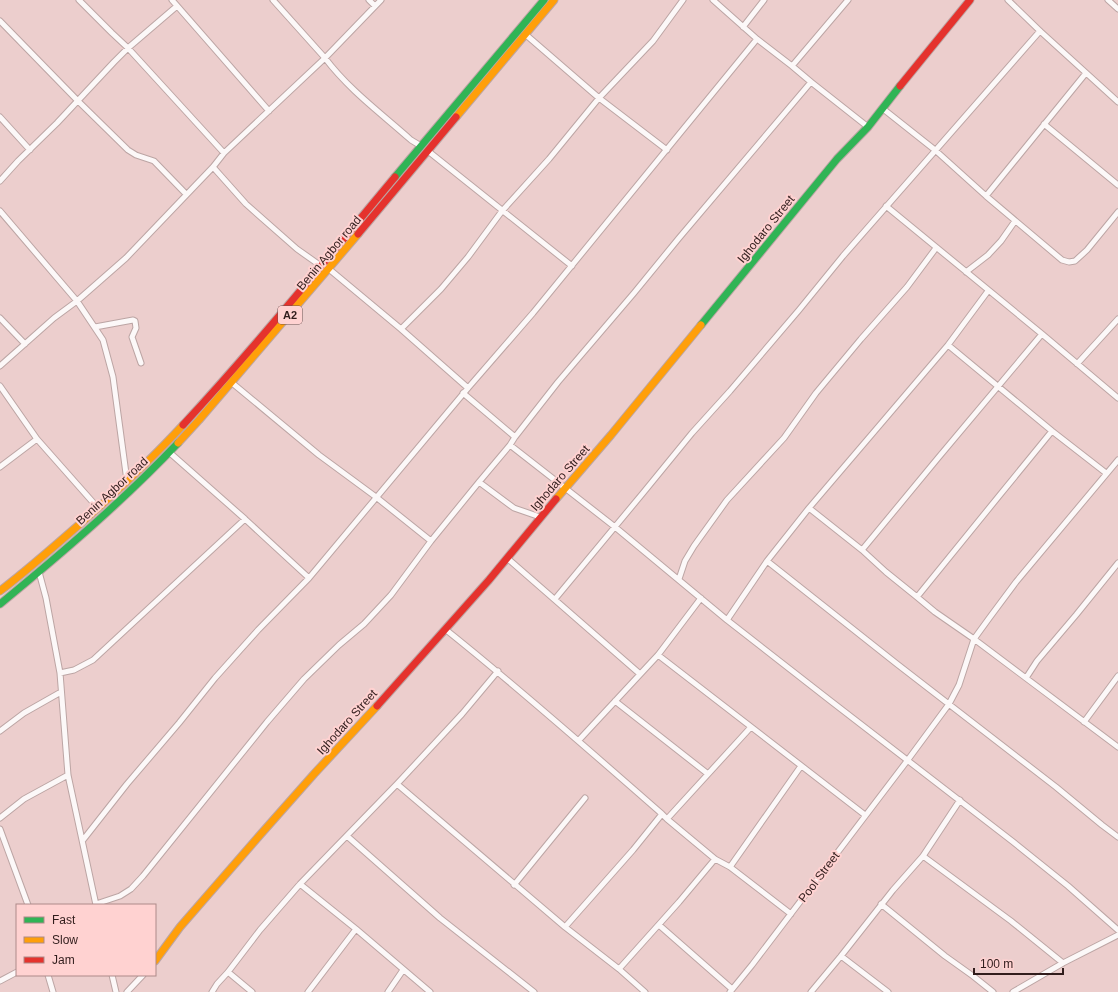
<svg xmlns="http://www.w3.org/2000/svg" width="1118" height="992" viewBox="0 0 1118 992" font-family="Arial,sans-serif">
<style>
.lines{fill:none;stroke-linecap:round;stroke-linejoin:round}
.street-casing{stroke:#bca5a4;stroke-width:7}
.fast-casing{stroke:#bca5a4;stroke-width:9}
.slow-casing{stroke:#bca5a4;stroke-width:9}
.jam-casing{stroke:#bca5a4;stroke-width:9}
.street{stroke:#fcf8f8;stroke-width:5}
.fast{stroke:#30b455;stroke-width:7}
.slow{stroke:#ff9f0a;stroke-width:7}
.jam{stroke:#e5322d;stroke-width:7}
.labels{text-anchor:middle;stroke-width:4;stroke-linejoin:round;paint-order:stroke}
.shield{fill:#ffd2d1;stroke:#6f5352;stroke-width:1}
.shield-label{font-size:11px;font-weight:bold;fill:#311d1c}
.street-label{font-size:12px;fill:#311d1c;stroke:#ffd2d1}
</style>
<rect width="100%" height="100%" fill="#eccecd"/>
<g class="lines">
<g class="street-casing">
<path id="street" d="M79,0L112,33L128,48L224,153
M172,0L269,111
M273,0L325,58C349,90 382,114 411,140L421,146
M369,0L375,6
M713,0L757,39L792,66L811,82L868,127
M1008,0L1040,31L1118,102
M1108,0L1118,9
M0,21L78,101L128,150L136,155L154,161L186,194
M743,27L764,0
M525,34L599,98L667,150
M792,66L848,0
M882,108L935,150L986,196L1062,260L1069,262L1075,261L1087,250L1118,212
M0,117L30,150
M1044,124L1118,185
M428,151L572,266
M213,167L246,204L297,249L321,266
M0,181L18,161L57,123L114,62L128,48L177,6
M986,196L1086,73
M886,206L1042,334L1118,398
M0,211L77,301L103,340L113,377L127,481
M329,269L401,329L468,388
M966,272L988,255L1001,241L1015,221
M0,318L25,344
M95,327L133,320L135,321L136,328L132,337L141,363
M401,329L441,289L468,257L502,211L549,159L599,98L653,41L683,0
M948,345L1052,431L1106,473
M1077,364L1118,319
M0,366L54,318L77,301L126,258L213,167L224,153L325,58L381,0
M231,382L319,455L376,497L431,541
M0,386L37,439L98,508
M463,393L515,437
M510,445L615,527L727,620L832,702L1012,841L1068,886L1118,930
M169,452L245,519L309,578
M0,467L37,439
M479,482L514,508L540,517
M809,508L862,550L886,572L917,597L935,612L974,639L1118,747
M862,550L938,458L1042,334
M507,558L640,674
M767,561L897,664L1056,787L1102,825L1118,837
M39,572L46,598L60,673L68,775L96,905
M679,579L685,561L694,546L727,500L784,438L816,393L861,339L907,287L936,248
M917,597L999,496L1052,431
M555,599L643,493L692,433L730,391L799,310L843,256L1040,31
M727,620L767,561L809,508L948,345L988,291
M445,629C519,688 590,751 662,814L667,819L715,859L730,867L791,914
M658,655L865,815
M60,673L74,670L93,660L245,519
M1026,678L1037,661L1076,615L1118,563
M615,701L708,774
M1084,722L1118,676
M0,731L24,713L61,692
M579,740L658,655L701,598
M397,784L565,927L619,969L645,992
M0,818L24,799L68,775
M667,819L751,727
M0,829L28,905
M347,836L440,918L534,992
M83,840L127,784L179,723L215,678L258,630L309,578L468,388L533,313L757,39
M923,856L1011,921L1063,963
M730,867L801,766
M300,884L356,929L430,992
M514,885L585,798
M96,904L120,896L131,889L143,876L267,722L304,679L339,645L364,624L391,595L431,541L479,482L510,445L515,437L558,382L634,293L679,238L811,82
M881,904L945,956L973,976L993,992
M659,925L732,989
M565,927L633,850L662,814
M841,956L888,992
M619,969L679,902L715,859
M228,972L252,992
M48,975L53,992
M112,975L116,992
M0,981L17,972
M127,992L143,975
M212,992L217,984L228,972L260,930L300,884L397,784L462,714L498,671
M308,992L356,929
M388,992L403,970
M730,992L752,965L907,761L949,704L959,685L974,639L990,617L1016,582L1118,460
M811,992L841,956L893,890L923,856L960,800
M1013,992L1063,963L1118,935"/>
</g>
<g class="fast-casing">
<path id="fast" d="M395,177L544,0
M701,325L837,159L868,127L900,86
M0,604C62,553 123,501 178,443"/>
</g>
<g class="slow-casing">
<path id="slow" d="M456,117L554,0
M178,443L199,420L358,234
M556,499L611,435L701,325
M0,591C25,572 49,551 73,530C111,497 149,462 183,425
M155,961L180,927L260,835L314,774L377,706"/>
</g>
<g class="jam-casing">
<path id="jam" d="M900,86L970,0
M358,234L456,117
M183,425C257,345 325,261 395,177
M377,706L489,580L556,499"/>
</g>
<use href="#street" class="street"/>
<use href="#fast" class="fast"/>
<use href="#slow" class="slow"/>
<use href="#jam" class="jam"/>
</g>
<g class="labels">
<rect class="shield" x="278" y="306" width="24" height="18" rx="3"/>
<g class="shield-label">
<text x="290" y="319">A2</text>
</g>
<g class="street-label">
<text transform="translate(766 229) rotate(-51)" y="4">Ighodaro Street</text>
<text transform="translate(329 253) rotate(-50)" y="4">Benin Agbor road</text>
<text transform="translate(560 478) rotate(-49)" y="4">Ighodaro Street</text>
<text transform="translate(112 491) rotate(-43)" y="4">Benin Agbor road</text>
<text transform="translate(347 722) rotate(-48)" y="4">Ighodaro Street</text>
<text transform="translate(819 877) rotate(-53)" y="4">Pool Street</text>
</g>
</g>
<rect x="16" y="904" width="140" height="72" fill="#ffd2d1" stroke="#ad8a89"/>
<rect x="24" y="917" width="20" height="6" fill="#30b455" stroke="#ad8a89"/>
<text x="52" y="924" font-size="12" fill="#311d1c">Fast</text>
<rect x="24" y="937" width="20" height="6" fill="#ff9f0a" stroke="#ad8a89"/>
<text x="52" y="944" font-size="12" fill="#311d1c">Slow</text>
<rect x="24" y="957" width="20" height="6" fill="#e5322d" stroke="#ad8a89"/>
<text x="52" y="964" font-size="12" fill="#311d1c">Jam</text>
<path d="M974 968v6h89v-6" fill="none" stroke="#311d1c" stroke-width="2"/>
<text x="980" y="968" font-size="12" fill="#311d1c" stroke="#ffd2d1" stroke-width="3" paint-order="stroke">100 m</text>
</svg>
